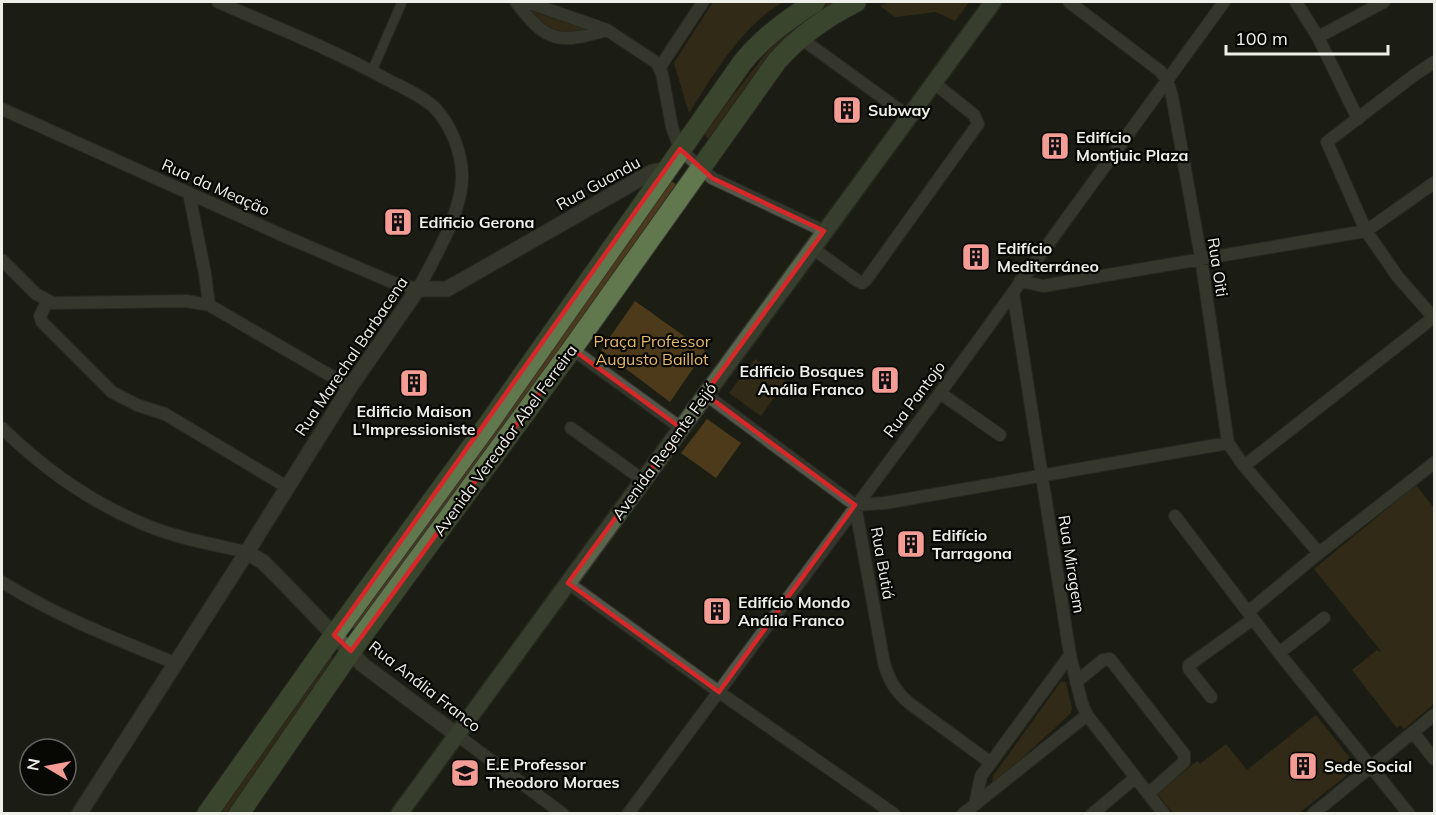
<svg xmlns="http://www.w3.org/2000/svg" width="1436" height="815" viewBox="0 0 1436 815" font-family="Mulish,sans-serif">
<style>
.green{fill:#4c3a1b}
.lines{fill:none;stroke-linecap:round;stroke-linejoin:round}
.pedestrian-casing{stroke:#353630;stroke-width:11}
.minor-casing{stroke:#353630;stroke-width:14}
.tertiary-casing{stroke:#353630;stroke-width:17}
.secondary-casing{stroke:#353630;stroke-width:19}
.primary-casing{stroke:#353630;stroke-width:22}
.pedestrian{stroke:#54564a;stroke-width:9}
.minor{stroke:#54564a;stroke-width:12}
.tertiary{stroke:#54564a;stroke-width:15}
.secondary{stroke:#5a664c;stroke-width:16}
.primary{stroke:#61774e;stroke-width:20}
.marked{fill:none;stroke:#d62828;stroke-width:4.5;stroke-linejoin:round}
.labels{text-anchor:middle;stroke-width:4.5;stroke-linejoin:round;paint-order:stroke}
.poi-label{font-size:16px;font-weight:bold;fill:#edefe8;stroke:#070704;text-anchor:start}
.street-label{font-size:16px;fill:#edefe8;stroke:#070704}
.park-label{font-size:16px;fill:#e6b96c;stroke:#070704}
</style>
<rect width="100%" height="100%" fill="#1c1e14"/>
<path class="green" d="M713,2H783C741,26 715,73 689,113L674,63Z
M826,2H840L794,30L781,42L708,139L704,133L778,38L792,25Z
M888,2H969L955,21L936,12L895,17L880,6Z
M522,4L593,30C548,35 551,38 522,4Z
M671,181L676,184L517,409L356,630L351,626Z
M635,301L705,351L670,402L601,350Z
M755,359L786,381L761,416L729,393Z
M707,419L741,443L716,478L681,453Z
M1416,485L1434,508V704L1404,729L1400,725L1397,728L1352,670L1377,650L1379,652L1381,651L1314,569Z
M330,656L335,660L227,813L219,814Z
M1064,681L1066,683L1072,708L1071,713L995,783L992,784L993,776L1060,683Z
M1316,715L1357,767L1299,813H1173L1157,793L1197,761L1200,764L1226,744L1247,770Z"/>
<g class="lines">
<g class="pedestrian-casing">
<path id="pedestrian" d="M372,71L402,2"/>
</g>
<g class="minor-casing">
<path id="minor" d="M516,2C547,43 558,44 607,30
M527,2L607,30L657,63L662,74L672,127L680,149L712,178L824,231
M1069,2L1160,71L1167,80L1172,96L1201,258L1228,443L1244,466L1319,553
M1296,2L1318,37L1358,119
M799,37L908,116
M1318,37L1384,2
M660,67L703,2
M2,109L284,236L394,283L418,289C435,257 463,211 462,174C461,150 451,126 435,108C422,96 404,88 388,80C334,50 275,27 218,2
M189,193L205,274L209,305L350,387
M812,248L858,281L862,283L866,280L978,124L974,115L933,82
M2,260L36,294L53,303L186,301L209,305
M1020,281L1043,286L1366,231L1434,183
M1013,292L1070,655L1082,704L1087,715L1164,814
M47,302L40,316L42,322L112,392L137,405L165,414L287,487
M1434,318L1398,277L1366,231L1327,142L1413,76L1434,62
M572,349L681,428
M940,393L1000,435
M705,394L855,505L884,663C889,680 895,691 909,703L991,763
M2,428C42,467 89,501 141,523C175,538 212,544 247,552
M571,428L643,480
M1244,466L1434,317
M855,505L885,503L1228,443
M1175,516L1279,653L1409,814
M2,582C56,616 116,639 175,663
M568,583L719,692L894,814
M1248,612L1319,553L1434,463
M1279,653L1324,618
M1076,682L1103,660L1110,659L1184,754V762L1148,794
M1211,697L1189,669V665L1253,619
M1413,732L1434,759
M457,735L563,814
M975,804L981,776L1070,655
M628,814L940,393L1224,2
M963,814L1087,715
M1092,814L1135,778
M1313,814L1434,715"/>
</g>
<g class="tertiary-casing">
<path id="tertiary" d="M247,552L263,562L278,577L363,665L457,735
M79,814L247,552L350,387L418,289H447L652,172L667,169"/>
</g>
<g class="secondary-casing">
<path id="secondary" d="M399,814L993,2"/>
</g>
<g class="primary-casing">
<path id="primary" d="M207,814L334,635L489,423L742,63C763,37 787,20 815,2
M239,814L351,651L572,349L777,61C800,35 826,17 856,2"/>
</g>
<use href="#pedestrian" class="pedestrian"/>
<use href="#minor" class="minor"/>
<use href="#tertiary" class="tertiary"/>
<use href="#secondary" class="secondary"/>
<use href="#primary" class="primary"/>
</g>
<path d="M0 0H1436V815H0ZM680,149L712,178L824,231L705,394L855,505L719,692L568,583L681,428L572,349L351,651L334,635Z" fill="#1c1e14" fill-opacity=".55" fill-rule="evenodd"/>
<path class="marked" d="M680,149L712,178L824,231L705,394L855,505L719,692L568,583L681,428L572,349L351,651L334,635Z"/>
<defs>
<g id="building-square" transform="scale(1.5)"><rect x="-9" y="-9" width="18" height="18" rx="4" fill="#f59c94" stroke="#070704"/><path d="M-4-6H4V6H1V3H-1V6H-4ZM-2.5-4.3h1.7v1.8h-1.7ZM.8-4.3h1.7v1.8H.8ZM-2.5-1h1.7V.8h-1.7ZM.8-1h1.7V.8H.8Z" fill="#111"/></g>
<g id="school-square" transform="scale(1.5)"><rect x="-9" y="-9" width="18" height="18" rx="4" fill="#f59c94" stroke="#070704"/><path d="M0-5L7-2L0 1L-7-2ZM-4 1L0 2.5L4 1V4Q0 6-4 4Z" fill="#111"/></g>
</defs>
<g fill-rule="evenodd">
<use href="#building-square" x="847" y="110"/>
<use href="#building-square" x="1055" y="146"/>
<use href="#building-square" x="398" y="222"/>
<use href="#building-square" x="976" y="257"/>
<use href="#building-square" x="885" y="380"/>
<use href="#building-square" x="414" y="383"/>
<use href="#building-square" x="911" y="544"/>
<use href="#building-square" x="717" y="611"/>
<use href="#building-square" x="1303" y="766"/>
<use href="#school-square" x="465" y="773"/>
</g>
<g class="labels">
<g class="poi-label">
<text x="868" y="116">Subway</text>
<text x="1076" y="143">Edifício<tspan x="1076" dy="18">Montjuic Plaza</tspan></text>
<text x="419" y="228">Edificio Gerona</text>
<text x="997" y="254">Edifício<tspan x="997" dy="18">Mediterráneo</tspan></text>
<text x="864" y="377" text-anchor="end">Edificio Bosques<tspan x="864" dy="18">Anália Franco</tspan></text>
<text x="414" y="417" text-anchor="middle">Edificio Maison<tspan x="414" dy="18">L'Impressioniste</tspan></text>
<text x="932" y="541">Edifício<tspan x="932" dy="18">Tarragona</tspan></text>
<text x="738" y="608">Edifício Mondo<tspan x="738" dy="18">Anália Franco</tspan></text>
<text x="486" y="770">E.E Professor<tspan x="486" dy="18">Theodoro Moraes</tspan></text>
<text x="1324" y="772">Sede Social</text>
</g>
<g class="street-label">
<text transform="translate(598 183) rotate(-29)" y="6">Rua Guandu</text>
<text transform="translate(216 187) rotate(24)" y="6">Rua da Meação</text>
<text transform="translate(1218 267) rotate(81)" y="6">Rua Oiti</text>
<text transform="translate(351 356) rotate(-56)" y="6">Rua Marechal Barbacena</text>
<text transform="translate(914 399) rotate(-53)" y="6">Rua Pantojo</text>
<text transform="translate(505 440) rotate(-54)" y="6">Avenida Vereador Abel Ferreira</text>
<text transform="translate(664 451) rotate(-54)" y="6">Avenida Regente Feijó</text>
<text transform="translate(883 563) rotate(80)" y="6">Rua Butiá</text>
<text transform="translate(1072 564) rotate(81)" y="6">Rua Miragem</text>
<text transform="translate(425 686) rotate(38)" y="6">Rua Anália Franco</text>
</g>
<g class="park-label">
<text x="652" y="347">Praça Professor<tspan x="652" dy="18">Augusto Baillot</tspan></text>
</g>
</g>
<rect width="1436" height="815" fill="none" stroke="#edefe8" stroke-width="6"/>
<g transform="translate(48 767) rotate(280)"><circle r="28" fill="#070704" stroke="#63645f" stroke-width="1.5"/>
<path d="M0-4.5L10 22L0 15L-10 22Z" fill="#f59c94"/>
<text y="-9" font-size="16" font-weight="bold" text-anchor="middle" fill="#edefe8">N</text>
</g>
<path d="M1226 45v9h162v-9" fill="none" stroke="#edefe8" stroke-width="3"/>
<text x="1235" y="45" font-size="18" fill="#edefe8" stroke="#070704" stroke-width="4.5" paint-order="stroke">100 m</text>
</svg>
